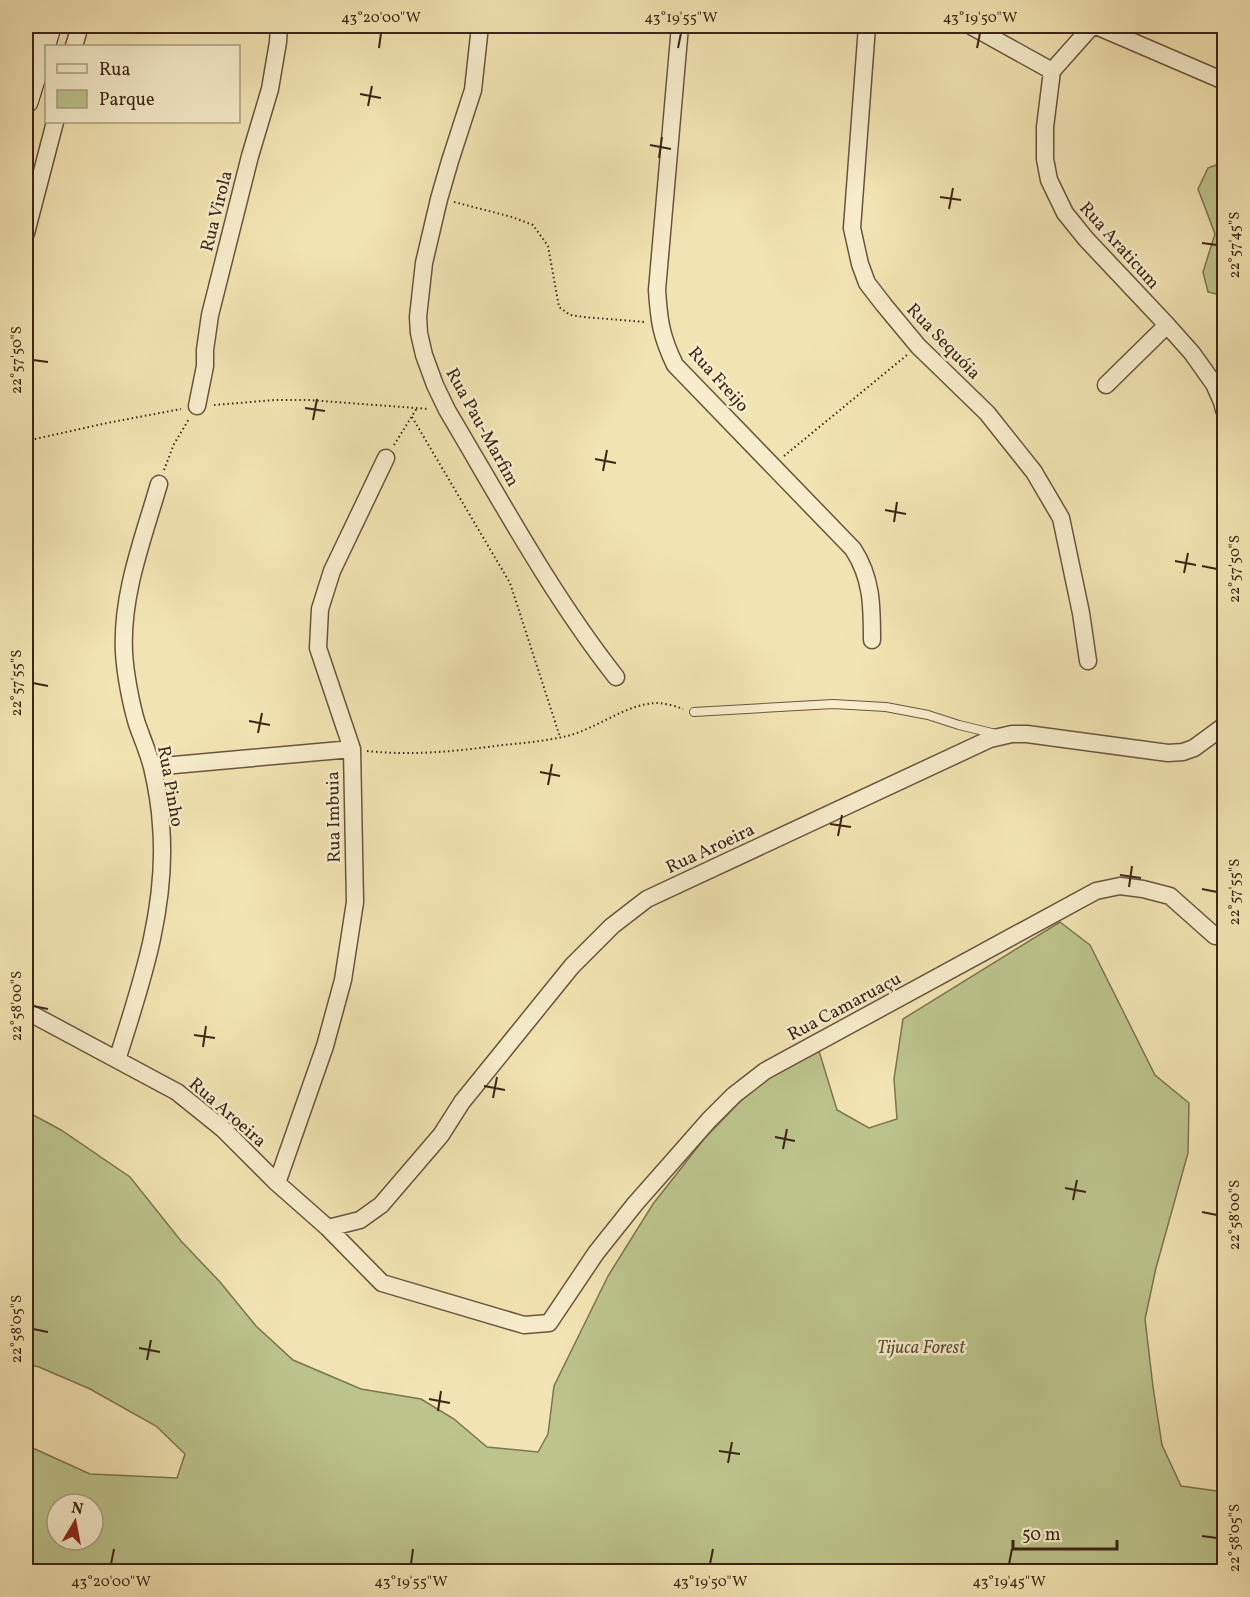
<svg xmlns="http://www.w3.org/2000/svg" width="1250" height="1597" viewBox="0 0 1250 1597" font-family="Vollkorn,serif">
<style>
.green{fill:#bcc48b;stroke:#7c7451;stroke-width:1.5;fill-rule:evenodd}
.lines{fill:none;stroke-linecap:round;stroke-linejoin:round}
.lane-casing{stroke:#6a543e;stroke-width:10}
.street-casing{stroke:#6a543e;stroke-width:19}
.secondary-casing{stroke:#3c2417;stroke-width:26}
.path{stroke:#3c2417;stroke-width:2;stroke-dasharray:1.5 3;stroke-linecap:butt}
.lane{stroke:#f7edcd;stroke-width:8}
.street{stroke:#f7edcd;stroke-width:16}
.secondary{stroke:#f7edcd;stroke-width:24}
.ticks{fill:none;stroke:#3c2417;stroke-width:2}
.labels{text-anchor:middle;stroke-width:5;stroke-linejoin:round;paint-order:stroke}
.street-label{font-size:18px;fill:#3c2417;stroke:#f7edcd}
.park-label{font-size:18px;font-style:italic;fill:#5c4c34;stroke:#f7edcd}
.neatline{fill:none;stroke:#3c2417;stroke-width:2}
.ticks-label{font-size:15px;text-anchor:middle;fill:#3c2417}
</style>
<rect width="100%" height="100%" fill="#f2e4b2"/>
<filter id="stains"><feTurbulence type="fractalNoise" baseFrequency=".00333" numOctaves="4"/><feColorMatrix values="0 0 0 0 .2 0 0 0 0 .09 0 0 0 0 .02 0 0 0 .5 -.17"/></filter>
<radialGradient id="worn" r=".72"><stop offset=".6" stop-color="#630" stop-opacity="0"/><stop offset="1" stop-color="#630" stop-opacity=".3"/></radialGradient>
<path class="green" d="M1224,162V296L1208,292L1203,272L1215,234L1198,189L1208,168Z
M1060,922L1090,945L1155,1075L1189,1103L1188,1153L1156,1268L1145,1319L1153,1387L1162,1445L1181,1486L1224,1492V1571H26V1445L90,1474L177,1478L185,1454L156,1426L90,1389L39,1367L26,1364V1111L61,1130L130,1177L181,1241L220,1282L256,1326L293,1360L361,1389L421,1399L454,1419L487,1447L538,1452L548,1434L554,1386L608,1276L653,1204L704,1139L757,1084L819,1051L837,1110L869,1128L897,1119L894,1079L903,1019ZM57,1504H93V1540H57Z"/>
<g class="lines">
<g class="lane-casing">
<path id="lane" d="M694,712L833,704L886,707L928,715L959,725L996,734"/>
</g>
<g class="street-casing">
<path id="street" d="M480,26L473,90L450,161L439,199L424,263L418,317L419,333L424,355L435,385L447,410C501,501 551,594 616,677
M680,26L657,290C659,321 661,336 675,365L853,549C872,578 872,606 872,640
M867,26L852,228L860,264L867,283L884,305L918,346L987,413L1034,472L1061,518L1081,613L1088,661
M971,26L1052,71
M1092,26L1052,71L1045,127V159L1049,180L1065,213L1086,239L1167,325L1192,353L1214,384L1222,402L1224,410
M1096,26L1224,81
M74,46L80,26
M26,233L55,122
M1106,385L1167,325
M197,406L205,366V350L210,315L250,156L270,89L278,42L279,26
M152,767L352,749
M26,1011L177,1092L223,1129L277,1183L328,1228L382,1283L524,1325L549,1323L596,1253L635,1204L709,1120L734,1095L765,1071L1096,891L1120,886L1143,889L1170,896L1215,936
M117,1060C141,985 168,906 161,825C160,807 156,784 152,767C148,752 142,738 137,724C131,704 125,673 124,652C121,595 143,539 159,484
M277,1183L325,1046L343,980L355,902L352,749L318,648L320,609L332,571L386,458
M328,1228L360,1220L381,1205L441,1135L462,1102L572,966L612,926L647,899L990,739L1012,734H1027L1168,753L1183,752L1194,748L1224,726"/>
</g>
<g class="secondary-casing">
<path id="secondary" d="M26,101L49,26"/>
</g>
<path class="path" d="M454,202L512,217L533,225L548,246L559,307L570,315L584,317L644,322
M214,405L275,400H309L429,409
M412,417L510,583L560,737
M26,441L107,423L181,409
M394,445L417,408
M784,456L907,355
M164,470L174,444L189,419
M367,751C413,756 458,751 503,745C524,743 546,741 567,736C596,729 626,704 656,703C665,703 675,706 683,709"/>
<use href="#lane" class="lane"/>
<use href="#street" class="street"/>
<use href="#secondary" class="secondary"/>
</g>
<path class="ticks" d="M379,48L381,33M678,48L681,33M977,48L980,33M360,94L381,98M368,106L372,86M650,145L671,149M659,158L662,137M940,197L961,200M949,209L953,188M1202,243L1217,245M33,360L48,362M305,408L325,411M313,420L317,399M595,459L616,463M603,471L607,450M885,510L906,514M894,522L897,502M1175,561L1196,565M1202,566L1217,569M1184,573L1188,553M33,683L48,686M249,721L270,725M258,733L262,713M540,772L560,776M548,785L552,764M830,824L851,827M838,836L842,815M1120,875L1141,878M1129,887L1132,866M1202,889L1217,892M33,1006L48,1009M194,1035L215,1038M203,1047L206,1026M484,1086L505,1090M493,1098L497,1077M775,1137L795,1141M783,1149L787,1129M1065,1188L1086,1192M1073,1200L1077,1180M1202,1212L1217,1215M33,1329L48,1332M139,1348L160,1352M147,1360L151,1340M429,1399L450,1403M438,1411L441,1391M719,1451L740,1454M728,1463L732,1442M1202,1536L1217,1538M111,1564L114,1549M411,1564L413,1549M710,1564L713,1549M1009,1564L1012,1549"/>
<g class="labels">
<g class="street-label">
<text transform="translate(216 211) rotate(-76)" y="6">Rua Virola</text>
<text transform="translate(1120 245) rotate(48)" y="6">Rua Araticum</text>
<text transform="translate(944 341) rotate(46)" y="6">Rua Sequóia</text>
<text transform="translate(719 379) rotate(48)" y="6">Rua Freijo</text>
<text transform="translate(483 427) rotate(61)" y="6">Rua Pau-Marfim</text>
<text transform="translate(171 786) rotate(80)" y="6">Rua Pinho</text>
<text transform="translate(333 817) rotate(-91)" y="6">Rua Imbuia</text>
<text transform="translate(710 848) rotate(-25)" y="6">Rua Aroeira</text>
<text transform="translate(844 1006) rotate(-28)" y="6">Rua Camaruaçu</text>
<text transform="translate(228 1112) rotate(41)" y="6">Rua Aroeira</text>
</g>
<g class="park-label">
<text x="921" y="1353">Tijuca Forest</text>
</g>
</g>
<rect width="1250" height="1597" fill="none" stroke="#f2e4b2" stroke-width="66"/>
<rect x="45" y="45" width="195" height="78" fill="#f7edcd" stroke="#ac9d84" stroke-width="1.5"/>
<rect x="57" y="64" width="30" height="9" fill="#f7edcd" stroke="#ac9d84" stroke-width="1.5"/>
<text x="99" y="75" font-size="18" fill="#3c2417">Rua</text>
<rect x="57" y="90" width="30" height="18" fill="#bcc48b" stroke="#ac9d84" stroke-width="1.5"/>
<text x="99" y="105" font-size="18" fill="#3c2417">Parque</text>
<g transform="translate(75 1522) rotate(10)"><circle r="28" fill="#f7edcd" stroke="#ac9d84" stroke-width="1.5"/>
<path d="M0-4.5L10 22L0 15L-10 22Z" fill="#8f2418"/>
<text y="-9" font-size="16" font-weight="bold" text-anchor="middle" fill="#3c2417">N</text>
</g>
<path d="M1013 1540v9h104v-9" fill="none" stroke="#3c2417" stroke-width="3"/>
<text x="1022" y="1540" font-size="18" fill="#3c2417" stroke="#f7edcd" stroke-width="4.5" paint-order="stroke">50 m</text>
<rect x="33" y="33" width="1184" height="1531" class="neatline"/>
<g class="ticks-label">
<text x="381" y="22">43°20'00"W</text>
<text x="681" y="22">43°19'55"W</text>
<text x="980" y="22">43°19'50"W</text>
<text transform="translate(1234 245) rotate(-90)" y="5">22°57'45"S</text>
<text transform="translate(16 360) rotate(-90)" y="5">22°57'50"S</text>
<text transform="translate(1234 569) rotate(-90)" y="5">22°57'50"S</text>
<text transform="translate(16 683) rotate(-90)" y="5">22°57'55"S</text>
<text transform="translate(1234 892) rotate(-90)" y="5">22°57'55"S</text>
<text transform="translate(16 1006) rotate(-90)" y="5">22°58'00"S</text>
<text transform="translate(1234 1215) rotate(-90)" y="5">22°58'00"S</text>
<text transform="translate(16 1329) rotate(-90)" y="5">22°58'05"S</text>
<text transform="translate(1234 1538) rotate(-90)" y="5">22°58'05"S</text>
<text x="111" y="1586">43°20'00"W</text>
<text x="411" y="1586">43°19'55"W</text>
<text x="710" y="1586">43°19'50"W</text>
<text x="1009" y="1586">43°19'45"W</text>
</g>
<rect width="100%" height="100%" filter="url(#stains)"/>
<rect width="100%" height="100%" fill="url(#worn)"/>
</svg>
